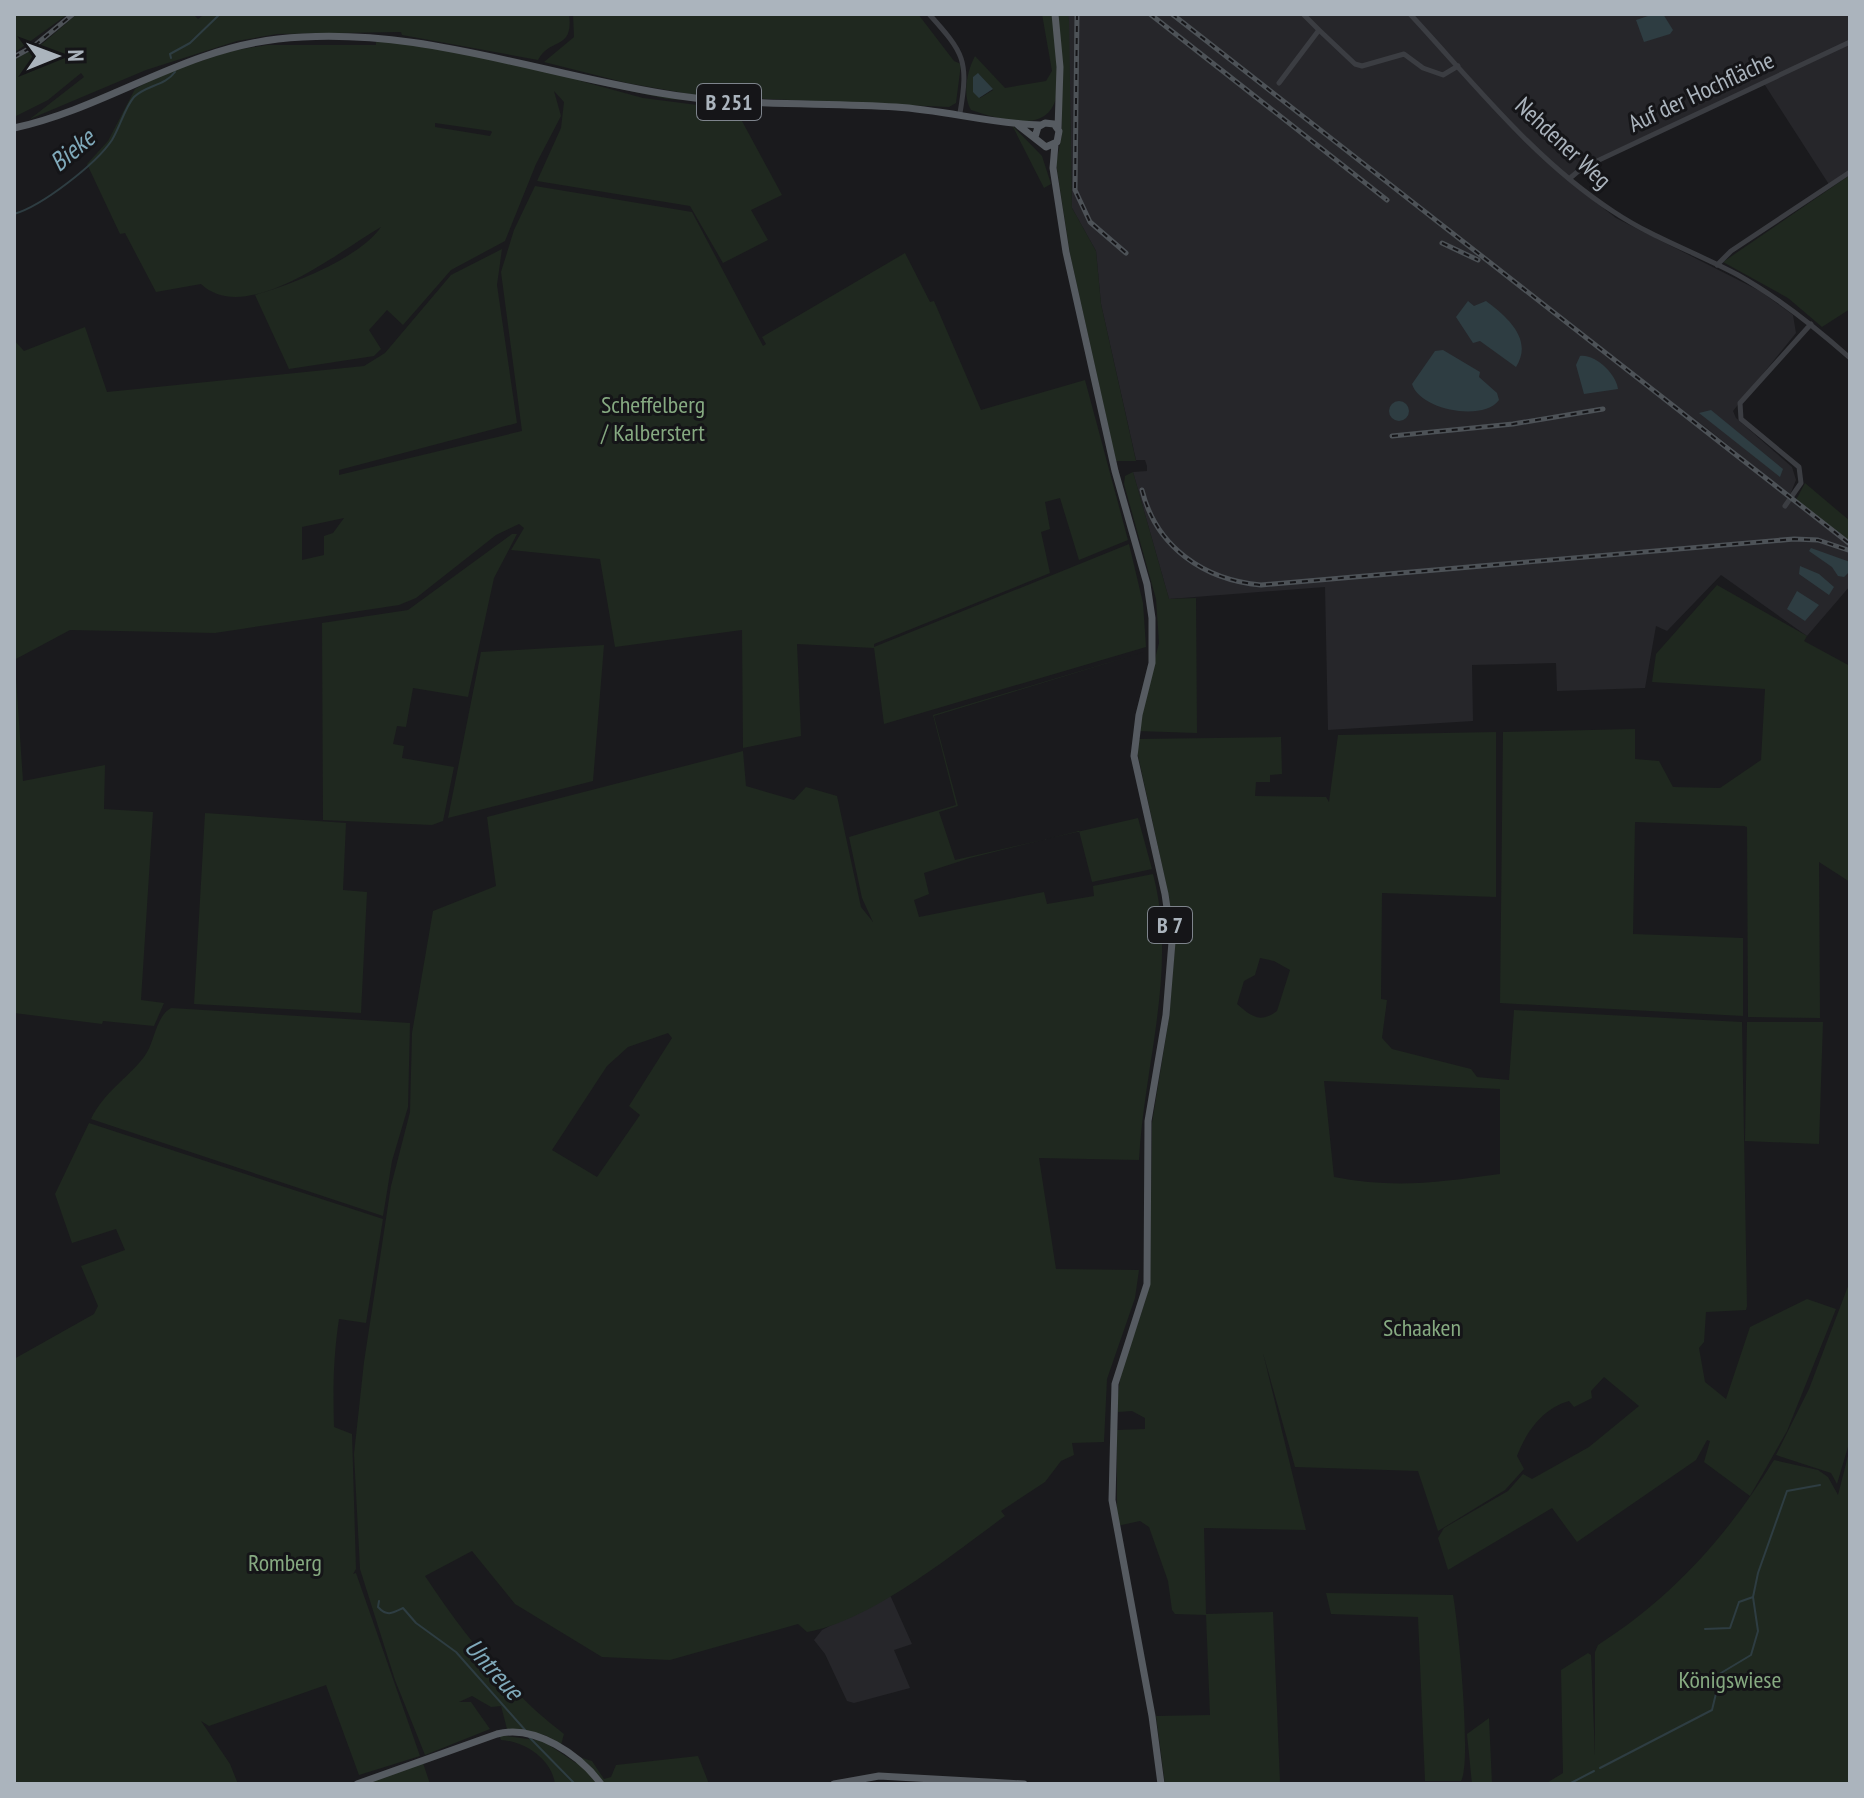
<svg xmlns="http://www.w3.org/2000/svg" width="1864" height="1798" viewBox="0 0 1864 1798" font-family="'PT Sans Narrow',sans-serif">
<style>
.built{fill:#26262a}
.green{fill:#1f281f;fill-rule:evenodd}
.water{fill:#2e3d42}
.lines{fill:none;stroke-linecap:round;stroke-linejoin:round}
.stream{stroke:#2e3d42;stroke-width:2}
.minor{stroke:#3b3d42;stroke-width:5}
.major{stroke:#565b61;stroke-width:7}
.rail-casing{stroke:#4d5257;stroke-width:5}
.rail{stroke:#151518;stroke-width:2;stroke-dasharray:6;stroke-linecap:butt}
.labels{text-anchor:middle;stroke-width:6;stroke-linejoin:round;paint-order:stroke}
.shield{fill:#151518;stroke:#7e848c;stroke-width:2}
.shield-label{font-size:22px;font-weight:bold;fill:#abb4bd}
.street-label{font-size:24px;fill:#abb4bd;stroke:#151518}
.park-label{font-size:24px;fill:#86aa81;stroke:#151518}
.water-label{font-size:26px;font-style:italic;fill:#80aabb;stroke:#151518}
</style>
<rect width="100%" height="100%" fill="#1a1a1d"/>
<path class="built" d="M1068,14H1848L1850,173L1830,186L1763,82L1576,168L1571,183L1616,218L1760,291L1793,315L1796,333L1733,411L1736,418L1792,467L1796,480L1790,495L1688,413L1850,546V586L1807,636L1721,575L1667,631L1656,626L1645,688L1557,691L1556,663L1472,665L1473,721L1328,730L1325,587L1169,599L1133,472L1147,471V466L1145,460H1136L1101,304L1096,251L1072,208Z
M890,1595L912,1644L894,1650L910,1688L854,1703L847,1701L825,1654L814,1640L822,1630Z"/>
<path class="green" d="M14,14H68L14,53Z
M77,14H193L198,19L205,14H569C574,51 550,37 538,60L402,35L401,32L277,34L237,41L146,70L30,119L84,77L81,73L48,100L14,117V60L42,44Z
M573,14H918L954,61L961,64L956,103L949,107L701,96L627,83L544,62L574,37Z
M1042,14H1052C1062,94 1073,145 971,110C962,95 967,71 975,56L1005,88L1046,81L1052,71ZM979,74L993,90L980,98L973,90V77Z
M1058,14H1068L1069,21L1072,208L1096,251L1101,304L1136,461H1116L1070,254L1056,163L1062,135Z
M376,40L425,45L707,101L668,99L577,80L643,98L736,110L782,195L751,210L768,240L723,263L690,206L537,181L561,128L564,102L554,91L561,116L536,164L505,241L451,270L403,325L387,310L369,330L381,349L374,356L289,369L255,295C291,285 360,258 381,227C339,251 247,327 201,284L156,292L125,233L120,234L87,164L108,141L135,89L162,74L231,51L267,45H376ZM435,123L491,131L492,132L490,136L435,127Z
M1012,125L1042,156L1051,184L1044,188Z
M1850,175V309L1822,327L1788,298L1723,262Z
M535,186L692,212L763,346L766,344L762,337L905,253L930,302L934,301L981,410L1085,380L1128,540L1079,560L1060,498L1045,502L1050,529L1041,532L1050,573L874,644V647L1129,544L1143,603L1146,647L884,724L874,648L797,644L801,736L743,748L742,630L615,647L600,559L511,550L524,528L519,524L496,535L416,598L399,605L215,633L70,630L14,660V340L24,351L85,327L107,392L364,366L385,353L451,275L502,249L497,285L517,423L339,470V475L522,431L501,272L514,230ZM344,518L333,533L324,536V555L302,560V527Z
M1133,472L1169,599L1196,598L1197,733L1137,731L1159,643L1156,599L1124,484L1125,476Z
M1805,483L1850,521V541L1796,500Z
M512,534H517L494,578L468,697L413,688L406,727L397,726L393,744L404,746L402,758L454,767L443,821L432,825L323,820L322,623L408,610Z
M1717,585L1807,636L1804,641L1850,666V882L1819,862L1820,1018L1748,1017L1747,827L1744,826L1635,822L1633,934L1743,938V1016L1500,1003L1503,732L1635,729V759L1659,761L1673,787L1720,788L1761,760L1765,689L1652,682L1656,654Z
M604,645L593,781L448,818L481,652Z
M1144,652L934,716L958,806L939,812L955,860L1138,818L1152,869L1092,882L1079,831L970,858L924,873L929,894L914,900L919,917L1044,892L1047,904L1094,896L1093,886L1153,874C1178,969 1144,1064 1139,1160L1039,1158L1056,1269L1139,1270L1135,1298L1107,1379L1104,1442L1072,1443L1074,1455L1061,1461L1045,1482L1001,1511L1005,1516C953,1554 871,1621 807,1632L798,1624L670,1660L602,1657L515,1604L472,1551L425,1576C463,1633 508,1692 564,1734L561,1745L545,1735L507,1729L501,1706L491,1707L472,1696L459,1702H471L490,1729L425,1755L395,1680L360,1569L354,1454L364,1362L391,1186L410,1112L412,1033L433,911L496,886L487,817L743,751L746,786L794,800L806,787L837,796L861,907L873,922L862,898L849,837L956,805L933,715ZM668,1033L672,1038L629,1106L640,1115L597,1177L552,1150L607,1066L628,1047Z
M15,663L23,781L105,765L104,809L153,812L141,1000L164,1003L154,1026L103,1021L102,1024L14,1013Z
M1496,732V897L1382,893L1381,999L1387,1000L1382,1038L1392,1049L1471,1069L1477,1077L1509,1080L1514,1010L1742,1022L1747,1306L1746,1310L1706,1312L1704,1342L1699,1348L1705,1382L1726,1399L1750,1327L1807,1299L1836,1309L1787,1431L1750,1496L1704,1462L1710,1441L1707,1440L1696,1460L1577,1542L1552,1508L1448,1570L1438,1538L1444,1528L1508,1491L1523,1474L1532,1479L1589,1447L1639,1406L1604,1377L1591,1391L1592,1398L1574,1407L1569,1401C1543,1408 1526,1432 1517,1456L1524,1469L1505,1490L1438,1531L1418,1471L1295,1467L1263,1353L1306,1530L1204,1528L1206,1614L1273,1612L1280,1782L1331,1784H1165L1156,1716L1210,1715L1206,1615L1175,1614L1172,1610L1168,1581L1149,1527L1140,1521L1117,1526V1430L1145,1429V1418L1132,1411L1118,1412C1115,1363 1142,1327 1150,1280L1152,1123L1169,1018L1175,947L1169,897L1137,751V739L1281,737L1282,774L1270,775V782H1256L1255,796L1326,797L1329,802L1338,735ZM1260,958L1274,961L1290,970L1277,1011C1260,1024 1251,1016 1237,1004L1244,981L1255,975ZM1324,1081L1500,1089V1174C1439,1182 1396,1189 1334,1177Z
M205,813L346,823L343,890L367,892L361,1013L194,1004Z
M171,1008L410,1023L408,1107L392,1161L383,1216L91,1119C104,1092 126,1080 144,1057C155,1043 155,1017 171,1008Z
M1747,1022H1823L1819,1144L1745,1141Z
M89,1123L383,1219L366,1323L339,1319C333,1359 333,1389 334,1427L352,1434L356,1569L353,1574L356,1573L420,1756L359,1775L326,1685L209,1726L201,1721L230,1764L238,1784H14V1359L94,1314L98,1306L81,1266L125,1250L116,1229L72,1243L55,1194Z
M1850,1281V1440L1837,1484L1831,1473L1776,1455L1809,1389Z
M1850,1448V1784H1545L1563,1773L1561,1670L1588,1653L1591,1655L1595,1756V1652L1598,1645C1673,1597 1728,1535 1774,1460L1818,1470L1828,1477L1838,1495Z
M1326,1593L1453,1595C1458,1621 1472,1764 1461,1781H1425L1418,1617L1331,1614Z
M1489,1718L1492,1784H1472L1467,1734Z
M499,1735L543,1741L576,1763L579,1757L592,1761L604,1779L611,1777L616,1765L698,1756L709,1784H555C552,1759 524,1741 501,1740Z
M423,1763L430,1784H361Z"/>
<path class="water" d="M1654,14H1663L1673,30L1670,34L1644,42L1636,20Z
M978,73L993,89L979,98L973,92V77Z
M1468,301L1474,306L1486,301C1506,316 1534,339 1516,367L1480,341L1473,343L1456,317Z
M1443,350L1480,372L1479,377L1497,393L1499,400C1483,422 1420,410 1412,384L1435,351Z
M1580,356C1597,354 1617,376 1618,389L1584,394L1576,365Z
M1389 411a10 10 0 1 1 20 0a10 10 0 1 1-20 0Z
M1711,410L1783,469L1780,477L1699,413Z
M1811,548L1850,562V571L1844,577L1838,576L1832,567L1809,551Z
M1800,566L1819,574L1834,587L1829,595L1799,574Z
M1797,591L1819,605L1805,621L1787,609Z"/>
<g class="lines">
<path class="stream" d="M171,58L170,54L190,43L220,14
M14,214C42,206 96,164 112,140C120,127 125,107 134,97C146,85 165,86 175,72
M379,1601L378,1607C387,1617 393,1613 403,1608L416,1623L456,1652L526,1731
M1705,1629L1730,1628L1739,1602L1753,1597
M529,1737L575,1784
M1600,1768L1712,1710L1721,1673L1751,1655L1758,1631L1753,1597L1758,1573L1787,1491L1820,1485
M1569,1784L1594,1771"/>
<path class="minor" d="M929,14C964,53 969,60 960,113
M1410,14C1473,82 1535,161 1614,212C1653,238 1697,253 1738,275C1779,298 1815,327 1850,358
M1319,30L1355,64L1362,66L1404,54L1423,68L1443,75L1458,66
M1279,83L1319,30L1303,14
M1569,179L1582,168L1850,42
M1717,265L1731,251L1850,172
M1785,506L1801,483L1799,467L1741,419L1740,403L1811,324"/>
<path class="major" d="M1055,14L1060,67L1058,129
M1018,125L1046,147L1057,142L1059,131L1054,124L1045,123L1038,127L1035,137
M14,128C106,108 181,50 278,39C409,24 533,72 660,93C739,107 817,102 896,107C945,110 992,124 1040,125
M1055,144L1053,168L1066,252L1115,471L1147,584L1152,618V663L1139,715L1134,756L1165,894L1172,942L1166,1015L1148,1121L1147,1284L1115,1384L1112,1500L1152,1716L1161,1784
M357,1784L497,1734C535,1724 580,1755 601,1784
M834,1784L879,1776L1024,1784"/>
<g class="rail-casing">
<path id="rail" d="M1077,14L1075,190L1090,222L1126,253
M1150,14L1387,200
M1172,14L1850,544
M14,57L34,46L73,14
M1442,243L1478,260
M1392,436L1513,424L1603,409
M1142,490C1156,547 1204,580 1261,585L1794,539L1818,540L1848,550"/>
</g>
<use href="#rail" class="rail"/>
</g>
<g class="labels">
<g class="shield">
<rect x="697" y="84" width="64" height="36" rx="6"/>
<rect x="1148" y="907" width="44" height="36" rx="6"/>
</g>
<g class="shield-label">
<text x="729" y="110">B 251</text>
<text x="1170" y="933">B 7</text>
</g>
<g class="street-label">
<text transform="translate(1701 92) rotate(-25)" y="8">Auf der Hochfläche</text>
<text transform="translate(1563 143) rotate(43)" y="8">Nehdener Weg</text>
</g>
<g class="park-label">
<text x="653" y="413">Scheffelberg<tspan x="653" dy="28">/ Kalberstert</tspan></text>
<text x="1422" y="1336">Schaaken</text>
<text x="285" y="1571">Romberg</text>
<text x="1730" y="1688">Königswiese</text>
</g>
<g class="water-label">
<text transform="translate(72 150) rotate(-40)" y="9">Bieke</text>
<text transform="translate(494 1669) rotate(48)" y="9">Untreue</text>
</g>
</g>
<rect width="1864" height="1798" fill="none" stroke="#abb4bd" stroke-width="32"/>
<g transform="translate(56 56) rotate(89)" stroke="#151518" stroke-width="6" paint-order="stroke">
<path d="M0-6L14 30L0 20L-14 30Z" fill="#abb4bd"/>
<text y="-12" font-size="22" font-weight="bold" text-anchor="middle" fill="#abb4bd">N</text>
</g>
</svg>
